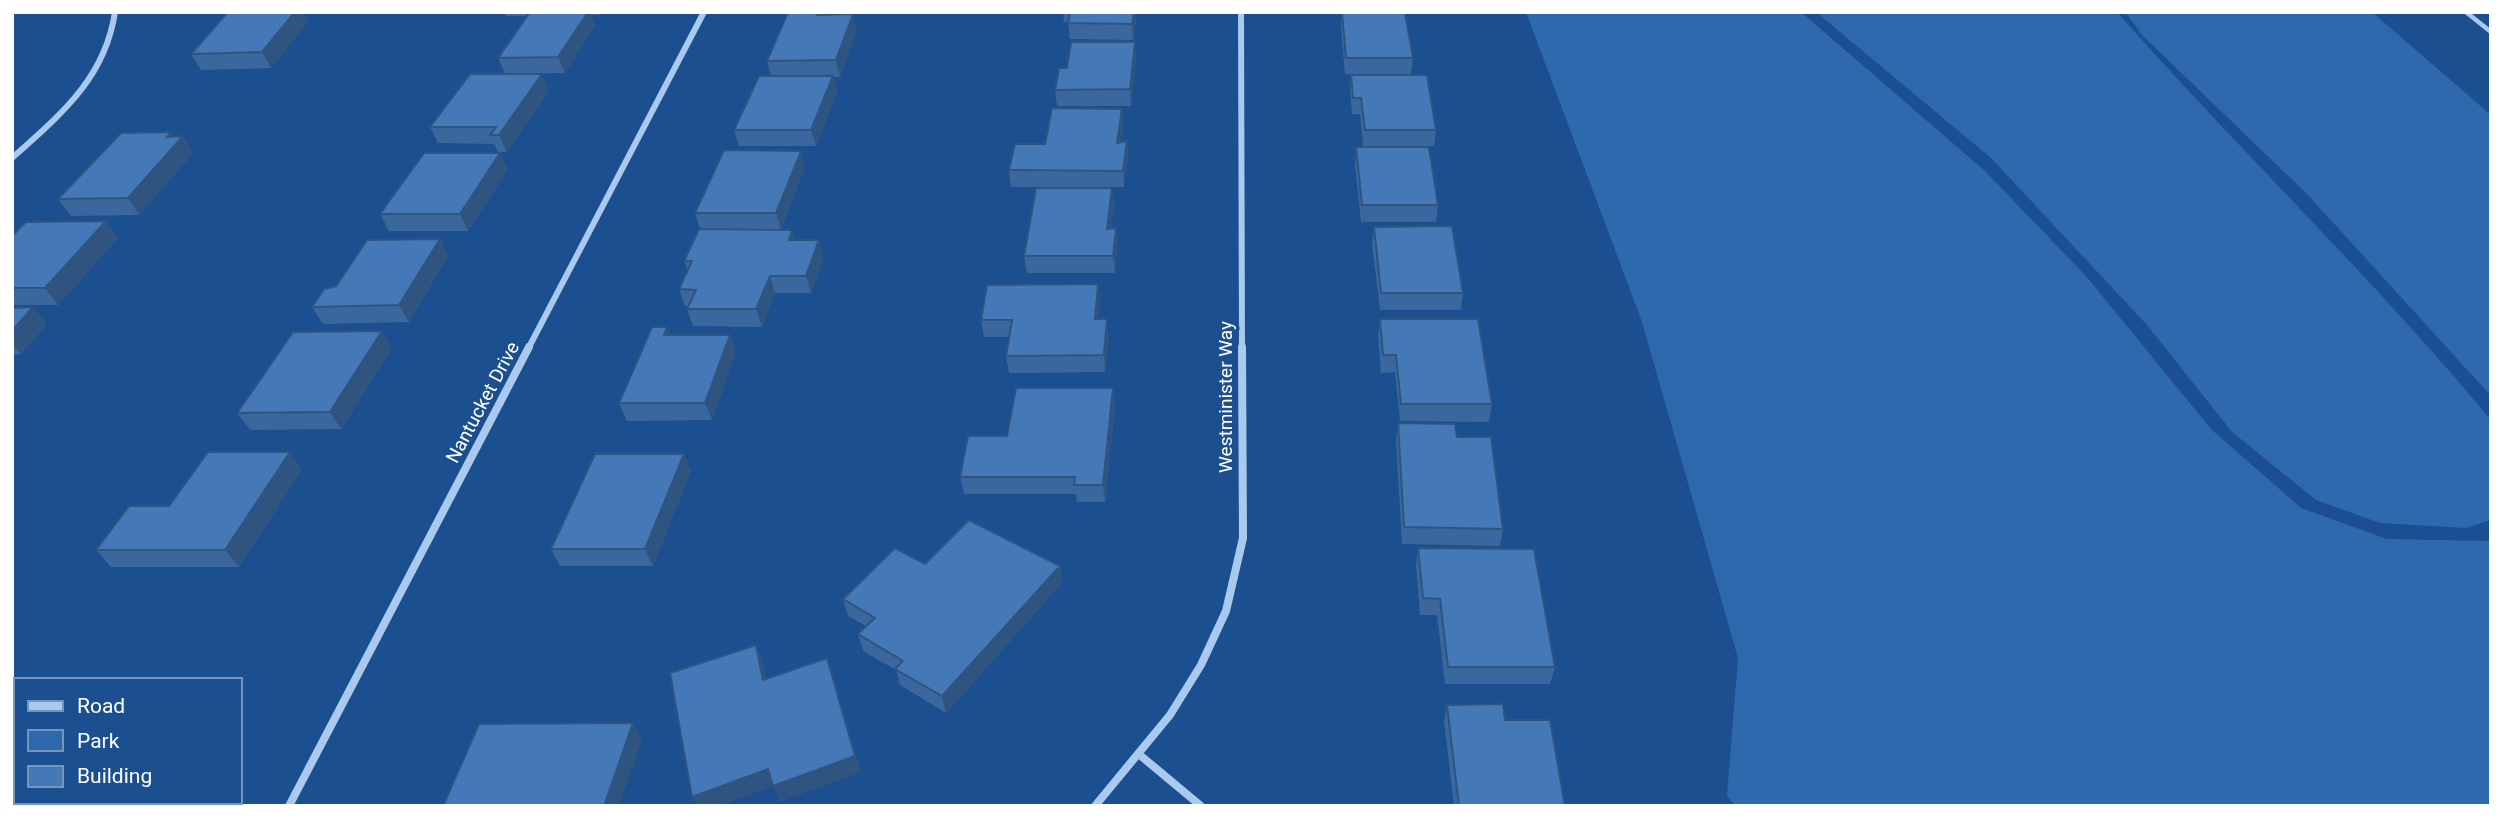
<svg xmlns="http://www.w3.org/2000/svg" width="2503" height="818" viewBox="0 0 2503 818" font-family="Roboto,sans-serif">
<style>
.green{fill:#2e69ad}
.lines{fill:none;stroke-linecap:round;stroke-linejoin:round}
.service{stroke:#a9c9ee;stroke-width:4.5}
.minor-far1{stroke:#a9c9ee;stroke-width:6}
.minor{stroke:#a9c9ee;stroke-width:8}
.wall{fill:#3a679d}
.shaded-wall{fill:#305480}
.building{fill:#4478b7;stroke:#305480;stroke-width:2}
.labels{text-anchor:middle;stroke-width:7;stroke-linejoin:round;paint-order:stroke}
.street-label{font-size:19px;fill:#fff;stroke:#1b4f8f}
</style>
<rect width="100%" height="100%" fill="#1b4f8f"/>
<path class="green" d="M1526,12H1801L1985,171L2086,276L2211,429L2301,508L2387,539L2491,541V806H1736L1727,796L1738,658L1642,322Z
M1816,12H2117C2239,150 2373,278 2491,420V520L2466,528L2380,523L2316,500L2232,432L2147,325L1991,158Z
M2125,12H2372L2491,115V396L2307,194L2143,36Z"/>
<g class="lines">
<path class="service" d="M2466,12L2491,32"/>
<path class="minor-far1" d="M1241,12L1242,349
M12,158C60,115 105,79 115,12
M528,349L704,12"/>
<path class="minor" d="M1141,756L1201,806
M289,806L529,347
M1095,806L1170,715L1201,665L1226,611L1243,538L1242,347"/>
</g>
<path class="wall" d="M228,12H303L308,22L271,68L201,70L191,54Z
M504,12H603L601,15H591L595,25L565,73L505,74L498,58L527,16H506Z
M788,12H864V14H820L857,30L840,77H833L837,92L816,146H739L734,130L771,76L767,61Z
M1063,12H1137L1133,40L1070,39L1068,22H1064Z
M1335,12H1398V13H1335Z
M1342,13L1413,58L1411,74H1345L1341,29Z
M1136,58L1131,106H1057L1055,90L1067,68Z
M1351,75L1436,130L1434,146H1363L1360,114H1352L1350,91Z
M549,91L507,152H498L494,144L438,143L430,127Z
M1123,125L1120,143L1127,141L1128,158L1124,187H1011L1009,170L1045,144Z
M183,136L193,153L139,215L71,216L58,199L175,137Z
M1356,147L1438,205L1436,222H1361L1355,164Z
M805,167L781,230H792L795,240L824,257L811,293H775L762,327L693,326L687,309L688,306H685L679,289L688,271L684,261L700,229L695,213Z
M508,169L468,231H389L380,214Z
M1112,188L1114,205L1111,229L1116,228L1117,245L1115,273H1027L1024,256Z
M106,221L118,238L58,305H12V236Z
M1374,227L1463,293L1461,310H1380L1372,244Z
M440,239L448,256L409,322L323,324L312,307L336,286Z
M1100,301L1098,319L1109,337L1105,372L1009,373L1006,356L1009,337H984L981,320Z
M12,308L47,324L21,354L12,355Z
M1380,319L1492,404L1489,422L1400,421L1395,372L1381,373L1378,336Z
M667,327L670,335H730L736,352L712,420L627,421L619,403Z
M392,348L341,429L250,430L237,413Z
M1115,405L1105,502H1077L1076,494H964L960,477L1007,436Z
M1398,423L1457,437L1503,529L1500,546L1402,544L1396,440Z
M302,469L239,567H111L96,550Z
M691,471L653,566H560L551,549Z
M1418,548L1555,667L1550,684H1445L1437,615H1420L1416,565Z
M925,564L1060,566L1062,583L946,713L900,685L896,670L863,651L858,634L866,626L848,616L843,599Z
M1447,705L1505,720L1565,806H1454L1444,721Z"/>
<path class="shaded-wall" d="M295,12H303L308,22L271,68L262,52Z
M588,12H590L595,25L565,73L558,57Z
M1134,12H1137L1133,40L1132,24Z
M853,14L857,30L840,77L836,60Z
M1135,42L1136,58L1131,106L1130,89Z
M542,74L549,91L507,152L499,135Z
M833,76L837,92L816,146L811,130Z
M1122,109L1123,125L1118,160L1117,143Z
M172,132L178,142L183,136L193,153L139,215L128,198L167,137Z
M1127,141L1128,158L1124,187L1123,171Z
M801,151L805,167L781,230L776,213Z
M500,153L508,169L468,231L460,214Z
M1112,188L1114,205L1109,246L1107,229Z
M106,221L118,238L58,305L45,288Z
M1116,228L1117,245L1115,273L1113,256Z
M792,230L797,247L789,240Z
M440,239L448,256L409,322L399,305Z
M819,240L824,257L811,293L806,276Z
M770,276L775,293L762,327L756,309Z
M1098,284L1100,301L1096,336L1095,319Z
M33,307L47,324L21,354L12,344V331Z
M1107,319L1109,337L1105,372L1104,355Z
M667,327L674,345L664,335Z
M382,331L392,348L341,429L330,412Z
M730,335L736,352L712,420L705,403Z
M1113,388L1115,405L1105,502L1103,485Z
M290,452L302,469L239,567L225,550Z
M684,454L691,471L653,566L645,549Z
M1060,566L1062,583L946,713L942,696Z
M756,645L763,662L770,697L763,680Z
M827,658L833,675L861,772L780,802L773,786L720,806H697L692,797Z
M12,692L16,696V699L12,702Z
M633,723L642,740L619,806H604Z
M80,802H108L106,806H77Z"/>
<path class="building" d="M228,12H295L262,52L191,54Z
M530,12H588L558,57L498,58Z
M788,12H818L817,15L853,14L836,60L767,61Z
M1070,12H1134L1132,24L1068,23Z
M1342,13H1405L1413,58H1346Z
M1071,42H1135L1130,89L1055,90L1059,68H1067Z
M470,74H542L499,135H490L496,127H430Z
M1351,75H1427L1436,130H1365L1361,98H1353Z
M759,76H833L811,130H734Z
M1052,108L1122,109L1117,143L1127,141L1123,171L1009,170L1015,144H1045Z
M172,132L167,137L183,136L128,198L58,199L121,133Z
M1356,147H1429L1438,205H1362Z
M724,150L801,151L776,213H695Z
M424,153H500L460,214H380Z
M1036,188H1112L1107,229L1116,228L1113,256H1024Z
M106,221L45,288H12V236L26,222Z
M1452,226L1463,293H1381L1374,227Z
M699,229L792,230L789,240H819L806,276H770L756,309H687L696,290L679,289L692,261H684Z
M440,239L399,305L312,307L324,289L336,286L367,240Z
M1098,284L1095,319H1107L1104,355L1006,356L1012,320H981L987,285Z
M33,307L12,331V308Z
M1380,319H1478L1492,404H1401L1396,355H1383Z
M652,327H667L664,335H730L705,403H619Z
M382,331L330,412L237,413L293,332Z
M1016,388H1113L1103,485H1074L1075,477H960L968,436H1007Z
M1398,423L1455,424L1457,437H1491L1503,529L1404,527Z
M208,452H290L225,550H96L129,506H169Z
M595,454H684L645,549H551Z
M969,520L1060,566L942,696L895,669L903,661L858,634L875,618L843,599L895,548L925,564Z
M1418,548L1534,549L1555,667H1448L1440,599L1423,598Z
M756,645L763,680L827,658L855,756L773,786L768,769L692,797L670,673Z
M1503,704L1505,720H1550L1565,806H1459L1447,705Z
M633,723L604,806H443L479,724Z
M12,734H16V802H80L77,806H12Z"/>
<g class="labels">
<g class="street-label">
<text transform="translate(1225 397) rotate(-90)" y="7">Westminister Way</text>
<text transform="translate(482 402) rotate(-62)" y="7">Nantucket Drive</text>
</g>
</g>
<rect width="2503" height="818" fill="none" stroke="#ffffff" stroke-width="28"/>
<rect x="14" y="678" width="228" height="126" fill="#1b4f8f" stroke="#7695bc" stroke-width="2"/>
<rect x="28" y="701" width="35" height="10" fill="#a9c9ee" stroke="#7695bc" stroke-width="2"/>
<text x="77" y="713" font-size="21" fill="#ffffff">Road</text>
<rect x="28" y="730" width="35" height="21" fill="#2e69ad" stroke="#7695bc" stroke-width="2"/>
<text x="77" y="748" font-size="21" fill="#ffffff">Park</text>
<rect x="28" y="766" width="35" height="21" fill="#4478b7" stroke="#7695bc" stroke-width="2"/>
<text x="77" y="783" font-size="21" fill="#ffffff">Building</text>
</svg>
